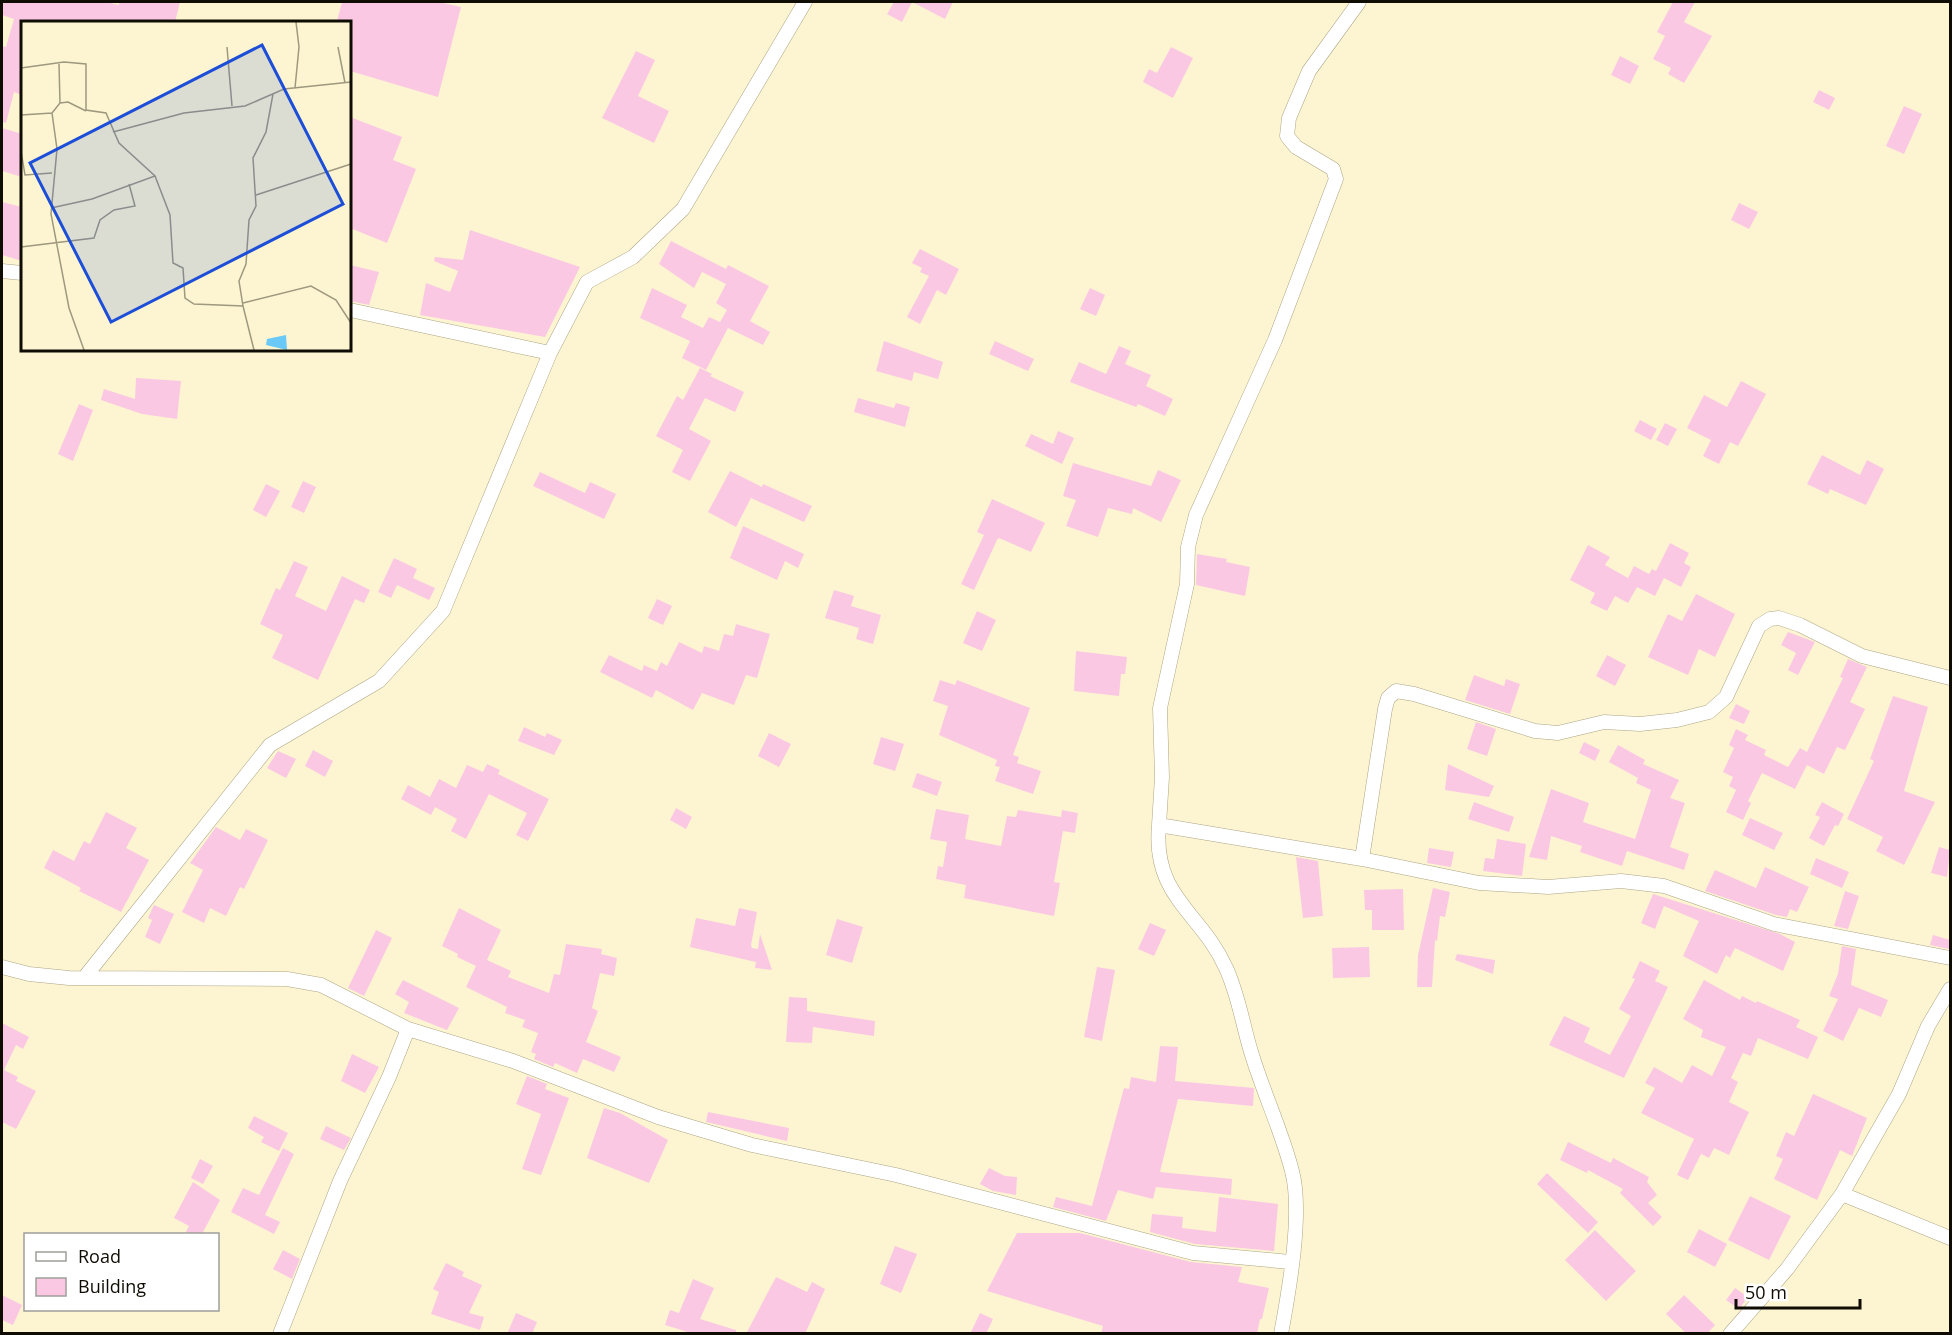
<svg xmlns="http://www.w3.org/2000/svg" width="1952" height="1335" viewBox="0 0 1952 1335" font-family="'Open Sans',sans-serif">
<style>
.building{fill:#fbc8e3}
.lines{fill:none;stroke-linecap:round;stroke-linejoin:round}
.street-casing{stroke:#aca584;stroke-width:15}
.street{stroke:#fff;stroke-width:14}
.inset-road{fill:none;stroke:#9e987f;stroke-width:1.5}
.view{fill:#1d4ed8;fill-opacity:0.15;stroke:#1d4ed8;stroke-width:3}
.inset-edge{fill:none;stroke:#0f0c03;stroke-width:3}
</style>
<rect width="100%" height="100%" fill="#fdf5d2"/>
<path class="building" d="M2,2H106L119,5V2H180L175,22H22V95L14,92L6,123L2,122V46L6,47L14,19L2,15Z
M342,2H439L461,7L438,97L350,71V22L337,21Z
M894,2H953L945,19L912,2L902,22L887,14Z
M1673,2H1695L1684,22L1712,36L1684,83L1668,74L1671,68L1653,59L1665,36L1657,32Z
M1171,47L1193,58L1173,98L1143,82L1149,69L1157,73Z
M636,51L655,60L638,96L669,111L654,143L602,118Z
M1620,56L1639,66L1630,84L1611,75Z
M1819,90L1835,98L1829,110L1813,102Z
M1904,106L1922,114L1904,154L1886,146Z
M350,117L402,137L393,160L416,169L387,243L350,228Z
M2,128L22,134V177L2,171Z
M2,202L22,207V261L2,255Z
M1739,203L1758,212L1749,229L1731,220Z
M470,230L580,267L545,337L420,315L426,283L450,292L458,271L434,261L435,257L463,260Z
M671,241L726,269L728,265L769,286L750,321L770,332L763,345L728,328L706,370L682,358L690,341L640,318L652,288L687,305L681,317L703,328L709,317L720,322L727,310L716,303L726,284L702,272L694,288L659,264Z
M920,249L959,269L946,295L937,290L920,324L907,317L929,276L920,272L922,268L912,263Z
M350,265L379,272L369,305L350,301Z
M1090,288L1105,295L1096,316L1080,309Z
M884,341L943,362L938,379L914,372L912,381L876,371Z
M995,341L1034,359L1028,371L989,354Z
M1119,346L1131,351L1125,364L1151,375L1146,386L1173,399L1165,416L1138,404L1136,407L1070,382L1079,362L1106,374Z
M700,368L712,374L710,376L744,392L735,412L705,398L689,429L711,441L690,481L672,472L683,450L656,436L677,396L683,400Z
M136,378L181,381L177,419L142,414L101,400L104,389L135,399Z
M1741,381L1766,394L1738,446L1730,442L1719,464L1703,456L1711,440L1687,428L1704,395L1727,407Z
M858,398L894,408L896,403L910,407L905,427L854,412Z
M79,404L93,410L73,461L58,454Z
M1640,420L1657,429L1651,440L1634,431Z
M1665,423L1677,429L1668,446L1656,440Z
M1058,431L1074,438L1062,464L1025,446L1031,434L1053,444Z
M1822,455L1860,475L1867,460L1884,469L1866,505L1830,489L1828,494L1807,484Z
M1073,463L1151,486L1158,470L1181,480L1161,522L1133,508L1132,514L1108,508L1098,537L1066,526L1076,500L1063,496Z
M730,471L762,487L763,484L812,506L804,522L751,498L736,527L708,512Z
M540,472L585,493L590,482L616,494L604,519L533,486Z
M303,481L316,487L304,513L291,507Z
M266,484L280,491L266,517L253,510Z
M992,499L1045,523L1031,552L999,538L997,540L974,590L961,584L984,535L977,532Z
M743,526L804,554L798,568L785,561L777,580L730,558Z
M1670,543L1689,553L1684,563L1691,567L1681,587L1664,578L1655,596L1637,587L1628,603L1615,596L1607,611L1590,603L1595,593L1570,580L1588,545L1610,557L1605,565L1628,578L1634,566L1649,574L1652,569L1656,571Z
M1197,554L1227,559L1226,562L1250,567L1245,596L1196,585Z
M394,558L417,569L413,578L435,588L429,600L397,585L391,598L378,592Z
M294,561L308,567L295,596L326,611L342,576L370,590L364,603L355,599L318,680L272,658L283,635L260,624L276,588L280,590Z
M834,590L854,596L851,606L881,615L873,644L856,639L859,628L825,618Z
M1696,594L1735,614L1715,657L1699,649L1688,675L1648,657L1668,614L1682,621Z
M657,599L672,606L663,625L648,618Z
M977,611L996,620L982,651L963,643Z
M736,624L770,634L757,678L746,675L734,705L702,693L693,710L656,690L652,698L600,672L609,655L642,671L644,665L657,671L661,662L667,666L679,642L702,653L704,646L719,651L724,634L733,636Z
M1788,632L1815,642L1798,675L1788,670L1796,653L1781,645Z
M1076,651L1127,657L1125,674H1121L1119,696L1074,691Z
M1607,655L1626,665L1615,686L1596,676Z
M1848,659L1867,667L1850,702L1865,709L1845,750L1837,747L1824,774L1807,765L1795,789L1762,773L1748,801L1751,803L1743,820L1726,812L1736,790L1729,786L1733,777L1723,772L1734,748L1729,745L1736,729L1748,735L1745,740L1766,750L1764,755L1788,767L1800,748L1807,752L1843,678L1840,677Z
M1474,675L1504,686L1506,679L1520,684L1510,714L1465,700Z
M940,680L955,685L957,680L1030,708L1013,755L1019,757L1017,763L1041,771L1033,794L995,781L1000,767L995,766L997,760L939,735L948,706L933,701Z
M1893,696L1928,707L1904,791L1935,802L1904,865L1876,851L1883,837L1847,819L1874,761L1870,759Z
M1736,704L1750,711L1744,724L1729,718Z
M1476,722L1496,729L1487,756L1467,749Z
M524,727L545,737L547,733L562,740L554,755L518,741Z
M769,733L791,744L779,767L758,756Z
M881,737L904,744L895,771L873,764Z
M1584,742L1600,750L1595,761L1579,753Z
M1618,745L1645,760L1643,764L1679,780L1670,798L1685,803L1670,847L1689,854L1684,870L1627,851L1622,866L1580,852L1582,846L1551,836L1547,860L1529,857L1551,789L1589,803L1583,822L1635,839L1651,790L1636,783L1638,778L1609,762Z
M313,750L333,761L325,777L305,766Z
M278,751L296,759L286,778L267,768Z
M487,764L500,770L498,774L549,799L528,841L516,835L527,813L489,794L466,839L451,831L457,819L435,807L431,815L401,799L408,785L430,797L439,779L456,788L467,765L483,772Z
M1448,764L1494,786L1489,797L1445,790Z
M917,773L942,782L937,796L912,787Z
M1474,802L1514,817L1509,832L1468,819Z
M1822,802L1844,814L1838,826L1835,825L1824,846L1809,838L1820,817L1815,815Z
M676,808L692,817L686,829L670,820Z
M936,809L969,815L965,839L1001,846L1007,816L1016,817L1018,810L1061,817L1062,810L1078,813L1075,833L1063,831L1054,882L1060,883L1054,916L964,898L966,885L936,879L938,866L943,867L947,842L930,839Z
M106,812L137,828L126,848L149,860L121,912L79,891L81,888L44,868L53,850L74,861L84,841L90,844Z
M1750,818L1783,833L1774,850L1742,835Z
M216,827L240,840L246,829L268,840L244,889L240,887L226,916L210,908L204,923L182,912L203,870L190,863Z
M1497,839L1526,844L1522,876L1483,871L1485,858L1494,859Z
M1939,847L1950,850L1947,877L1931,873Z
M1429,848L1454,852L1451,867L1427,863Z
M1296,857L1318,861L1323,916L1303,918Z
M1816,858L1849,872L1842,888L1810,874Z
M1765,867L1809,887L1797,912L1790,909L1787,917L1776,915L1705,891L1715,870L1756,888Z
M1433,888L1450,892L1445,917L1440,916L1437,941L1435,940L1432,987H1417L1418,955Z
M1403,889L1404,930H1372V910H1365L1364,890Z
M1845,891L1859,896L1848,929L1834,926Z
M1653,894L1780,934L1795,942L1783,971L1735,948L1730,958L1726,955L1717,974L1683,956L1699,921L1664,906L1655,929L1641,923Z
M154,905L174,914L160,944L145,937L152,920L148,918Z
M459,908L501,930L487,960L511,971L508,977L549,993L554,974L560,975L566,944L602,949L601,954L617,958L614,976L600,973L592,1008L598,1011L586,1042L621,1057L614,1072L583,1059L577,1073L555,1063L553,1067L534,1059L536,1054L531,1052L538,1033L522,1027L525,1020L505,1013L507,1007L466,987L476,966L457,957L458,954L442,946Z
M739,908L757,912L751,945L752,948L758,949L760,934L772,970L755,968L756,962L690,947L696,918L735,926Z
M837,919L863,927L852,963L826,955Z
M1150,923L1166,930L1154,956L1138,949Z
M376,930L392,938L364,996L348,988Z
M1933,935L1950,940L1949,949L1930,945Z
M1842,946L1856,949L1851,985L1888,1000L1881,1017L1859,1008L1843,1041L1823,1031L1838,999L1829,996L1838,974Z
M1369,947L1370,977L1333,978L1332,948Z
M1457,954L1495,960L1493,974L1455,960Z
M1640,961L1660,971L1655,981L1668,987L1624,1078L1549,1045L1564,1016L1590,1028L1584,1042L1610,1055L1631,1016L1619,1009L1635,979L1632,978Z
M1097,967L1115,970L1102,1041L1084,1037Z
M403,980L459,1008L447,1030L404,1013L409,1002L395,994Z
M1704,980L1740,1000L1742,996L1756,1003L1757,1001L1800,1020L1796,1027L1818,1037L1808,1059L1758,1038L1751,1056L1743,1053L1731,1078L1738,1082L1729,1102L1749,1112L1729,1155L1714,1148L1709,1158L1701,1154L1688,1180L1677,1175L1694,1139L1641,1113L1655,1088L1645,1083L1654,1067L1682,1083L1692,1065L1712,1076L1726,1047L1701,1037L1703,1030L1683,1019Z
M789,997L807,998V1011L875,1021L874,1036L813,1027L812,1043L786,1042Z
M2,1023L29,1037L23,1049L16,1045L4,1070L18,1077L16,1081L36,1091L16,1129L2,1122Z
M1160,1046L1178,1047L1175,1081L1254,1088L1253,1106L1178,1099L1160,1172L1232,1179L1231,1195L1156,1187L1153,1199L1118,1190L1106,1221L1053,1207L1056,1197L1092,1206L1124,1088L1129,1089L1131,1077L1156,1082Z
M352,1054L379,1067L365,1093L341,1081Z
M527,1076L547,1084L545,1089L569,1098L541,1175L522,1169L541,1114L516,1104Z
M1813,1094L1867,1118L1852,1156L1840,1150L1817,1200L1774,1179L1783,1159L1776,1156L1786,1132L1794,1136Z
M604,1108L620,1113L668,1140L649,1183L587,1158Z
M708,1112L789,1128L787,1141L706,1122Z
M254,1116L288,1133L279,1151L261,1142L264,1137L248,1128Z
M326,1126L351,1138L344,1150L320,1139Z
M1568,1142L1611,1163L1613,1158L1649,1177L1647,1182L1657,1195L1648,1203L1662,1217L1653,1226L1620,1193L1623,1189L1588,1170L1587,1173L1560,1160Z
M283,1148L294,1154L265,1215L280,1222L274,1234L231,1212L243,1188L259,1195Z
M200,1159L213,1166L203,1184L191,1178Z
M989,1168L1005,1176L1017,1177L1016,1195L993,1191L980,1184Z
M1547,1173L1598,1222L1588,1233L1537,1184Z
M193,1182L220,1200L202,1234H185L189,1226L174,1218Z
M1750,1196L1791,1216L1769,1260L1728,1240Z
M1219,1197L1278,1204L1274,1251L1195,1244L1150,1232L1152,1214L1183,1217L1182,1228L1216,1232Z
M1699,1229L1727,1244L1715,1267L1687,1252Z
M1595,1230L1636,1271L1606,1301L1565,1260Z
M1017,1233H1080L1191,1262L1242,1267L1238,1282L1269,1288L1262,1319H1260L1257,1334H1101L1103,1326L987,1291Z
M895,1246L917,1254L901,1293L880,1284Z
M283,1250L300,1259L292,1279L273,1269Z
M446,1263L464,1272L462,1276L482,1285L469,1313L484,1317L480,1330L431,1314L439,1292L433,1289Z
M776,1277L807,1292L812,1282L825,1289L805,1334H746Z
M693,1279L714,1288L700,1319L736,1330V1334H694L665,1325L670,1310L679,1313Z
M1735,1288L1748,1297L1739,1309L1726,1300Z
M2,1295L22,1305L13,1325L2,1320Z
M1684,1295L1715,1325L1707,1334H1687L1666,1314Z
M516,1313L537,1322L532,1334H507Z
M980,1313L993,1319L986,1334H970Z"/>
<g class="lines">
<g class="street-casing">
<path id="street" d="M2,271L22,273
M350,310L550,353
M1159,825L1162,777L1160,708L1187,584L1188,547L1196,515L1275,340L1336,179L1333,169L1296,147L1287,136L1289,118L1309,71L1359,2
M1362,859L1385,709L1388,698L1396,691L1414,694L1535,731L1558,733L1604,722L1640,724L1677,720L1709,712L1726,697L1759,626L1770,619L1779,618L1800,625L1862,656L1950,678
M2,967L29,974L69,978L287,979L321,985L408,1029L513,1061L658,1117L752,1145L896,1175L1193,1253L1290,1262
M84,978L270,745L379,681L443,611L550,353L587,282L633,257L683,209L805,2
M1842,1194L1950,1238
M280,1334L340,1181L389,1077L408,1029
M1281,1334C1289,1291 1303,1212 1292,1171C1282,1132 1264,1094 1252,1055C1243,1027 1239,996 1226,968C1201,912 1152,897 1159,825L1362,859L1479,883L1548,887L1621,881L1664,886L1774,924L1950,958
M1730,1334L1787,1269L1842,1194L1899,1094L1928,1026L1950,989"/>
</g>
<use href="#street" class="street"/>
</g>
<g transform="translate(21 21)">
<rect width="330" height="330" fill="#fdf5d2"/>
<path d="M265,314L266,329L245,324L246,318Z" fill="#6bc9f7"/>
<path class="inset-road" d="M206,26L211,85M317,26L324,62M38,43L39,82L31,92L36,128L30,193L48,287L63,329M0,47L43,41L65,43V89L85,92L98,122L134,155L71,178L30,187M274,67L278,26L275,1M39,82L47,81L65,90M0,94L31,92M92,111L163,92L224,85L263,68L330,61M0,130L4,154L31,152M134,155L149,194L152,242L162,247L164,277L173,283L222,285L233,329M235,174L330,143M0,226L73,217L79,199L93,189L114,185L108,163M222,282L290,265L315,279L330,302M222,285L218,260L225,243L228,199L235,185L232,137L245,111L252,73"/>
<path class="view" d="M241,24L322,183L90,301L9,142Z"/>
<rect width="330" height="330" class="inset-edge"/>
</g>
<rect width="1952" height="1335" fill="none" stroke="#0f0c03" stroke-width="6"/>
<rect x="24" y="1233" width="195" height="78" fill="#ffffff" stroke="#9f9e9a" stroke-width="1.5"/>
<rect x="36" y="1252" width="30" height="9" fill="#ffffff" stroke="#9f9e9a" stroke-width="1.5"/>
<text x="78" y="1263" font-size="18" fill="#0f0c03">Road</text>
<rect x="36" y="1278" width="30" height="18" fill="#fbc8e3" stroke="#9f9e9a" stroke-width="1.5"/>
<text x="78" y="1293" font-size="18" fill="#0f0c03">Building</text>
<path d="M1736 1299v9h124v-9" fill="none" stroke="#0f0c03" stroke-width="3"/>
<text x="1745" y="1299" font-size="18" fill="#0f0c03" stroke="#ffffff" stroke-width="4.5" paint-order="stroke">50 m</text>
</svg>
